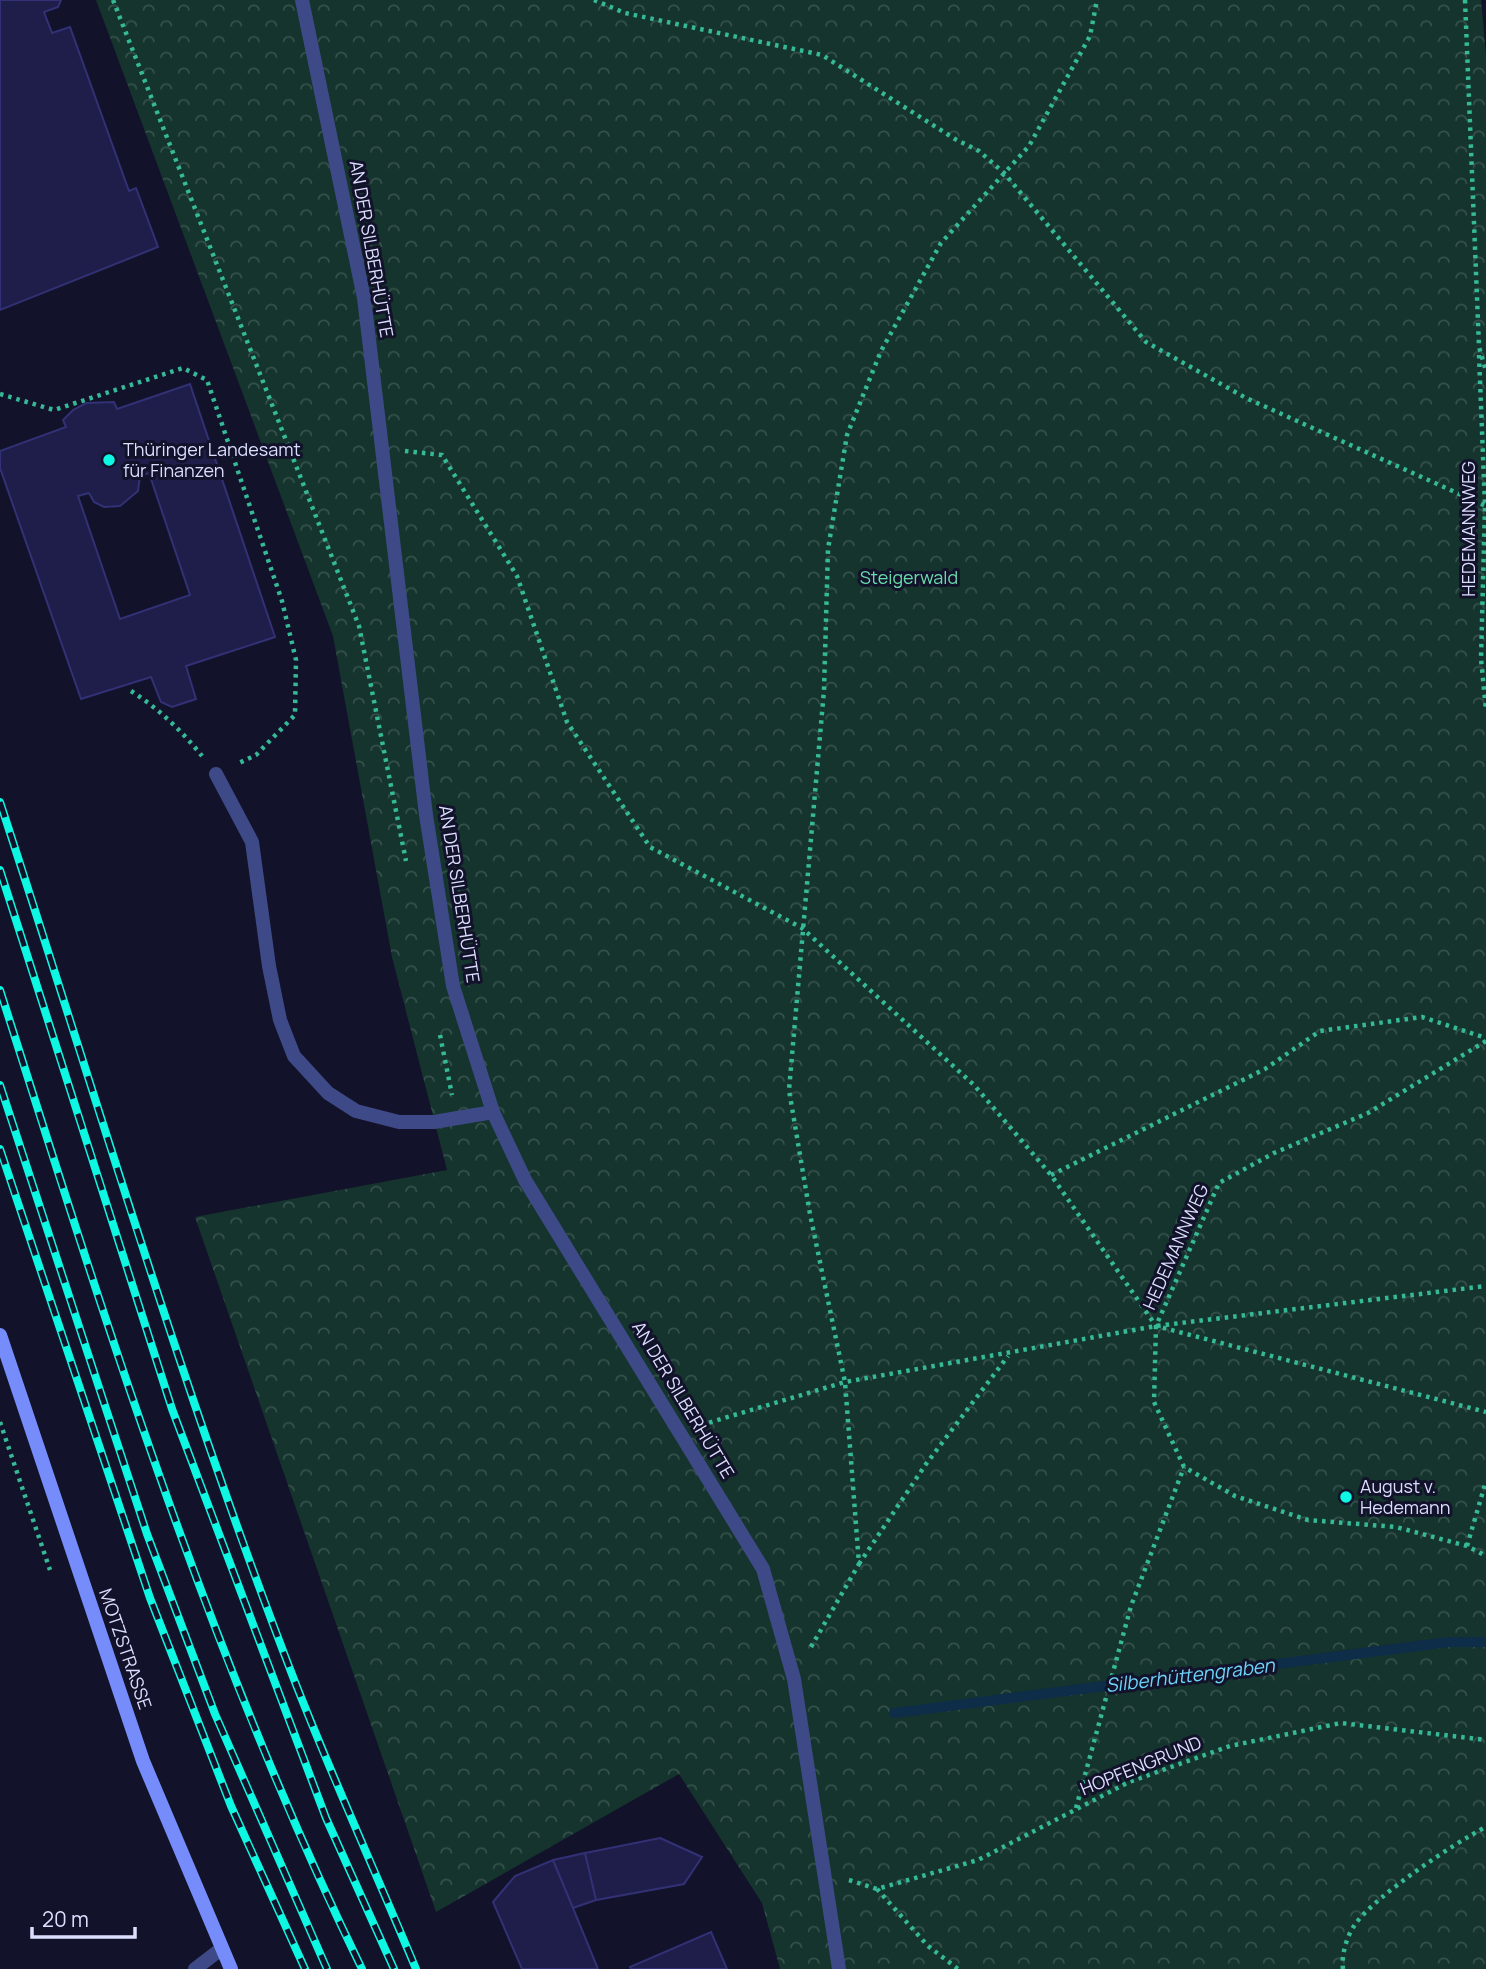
<svg xmlns="http://www.w3.org/2000/svg" width="1486" height="1969" viewBox="0 0 1486 1969" font-family="Manrope,sans-serif">
<style>
.forest{fill:url(#forest-crowns)}
.lines{fill:none;stroke-linecap:round;stroke-linejoin:round}
.stream{stroke:#0d2d48;stroke-width:10}
.building{fill:#1f1e4a;stroke:#323175;stroke-width:2;fill-rule:evenodd}
.path{stroke:#35b997;stroke-width:4.5;stroke-dasharray:3.5 5;stroke-linecap:butt}
.lane{stroke:#3e4a87;stroke-width:14}
.street{stroke:#3e4a87;stroke-width:14}
.secondary{stroke:#768cfa;stroke-width:14}
.rail-casing{stroke:#0ef7e2;stroke-width:8}
.rail{stroke:#12122a;stroke-width:5;stroke-dasharray:16;stroke-linecap:butt}
.poi-dot{fill:#0ef7e2;stroke:#12122a;stroke-width:2.5}
.labels{text-anchor:middle;stroke-width:6;stroke-linejoin:round;paint-order:stroke}
.street-label{font-size:18px;fill:#dcdefe;stroke:#12122a}
.poi-label{font-size:18px;fill:#dcdefe;stroke:#12122a;text-anchor:start}
.park-label{font-size:18px;fill:#68ddaa;stroke:#12122a}
.water-label{font-size:19px;font-style:italic;fill:#6dd4fa;stroke:#12122a}
</style>
<defs>
<pattern id="forest-crowns" width="20" height="18" patternUnits="userSpaceOnUse" patternTransform="scale(1.75)"><rect width="20" height="18" fill="#15342d"/><path d="M2 6a3 3 0 1 1 6 0M12 15a3 3 0 1 1 6 0" fill="none" stroke="#36514c"/></pattern>
</defs>
<rect width="100%" height="100%" fill="#12122a"/>
<path class="forest" d="M96,0H1481L1486,55V1969H780L762,1903L679,1774L436,1912L195,1217L447,1170L392,957L333,636Z"/>
<g class="lines">
<path class="stream" d="M894,1713L1449,1642H1486"/>
</g>
<path class="building" d="M0,0H61L58,7L44,12L52,33L70,27L129,191L136,188L158,247L0,310Z
M190,384L275,637L186,666L196,699L172,707L161,702L151,677L81,699L0,468V451L66,427L63,420L73,410L86,403L114,402L117,409ZM149,473L190,595L120,619L78,496L89,493L94,502L104,507L120,506L138,491L140,476Z
M660,1838L702,1857L684,1884L596,1900L585,1853Z
M585,1853L596,1900L573,1908L553,1860Z
M553,1860L573,1908L598,1969H522L493,1902L515,1876Z
M711,1932L727,1969H631L630,1967Z"/>
<g class="lines">
<path class="path" d="M113,0L359,626L406,861
M594,0L625,13L822,55L955,139L979,151L1004,173L1146,342L1246,398L1486,506
M1465,0L1479,347L1486,371
M1479,355L1485,506L1481,659L1486,710
M0,394L54,410L183,368L207,380L282,601L296,660L295,715L256,755L239,763
M405,451L442,455L517,576L567,722L650,847L802,928L974,1085L1051,1175L1156,1326L1486,1412
M131,691C158,708 182,731 202,756
M440,1035L452,1095
M1486,1041L1368,1113L1274,1153L1219,1183L1156,1326L1154,1402L1184,1467L1235,1496L1308,1520L1396,1527L1467,1546L1486,1556
M1051,1175L1265,1069L1320,1031L1422,1017L1486,1038
M0,1422L50,1570
M701,1425L845,1382L1156,1326L1486,1286
M1467,1546L1486,1481
M859,1564L926,1464L1008,1356
M811,1647L859,1564L845,1382L810,1214L789,1090L824,690L828,549L847,435L881,351L941,243L1029,146L1090,36L1097,0
M1076,1808L1131,1606L1184,1467
M849,1880L877,1889L978,1860L1129,1782L1230,1746L1341,1723L1486,1740
M877,1889L928,1946L958,1969
M1343,1969C1341,1955 1347,1935 1356,1923C1377,1895 1454,1843 1486,1827"/>
<path class="lane" d="M216,774L252,842L269,966L280,1020L294,1056L328,1093L356,1111L399,1122H434L493,1112
M195,1969L221,1949"/>
<path class="street" d="M302,0L364,298L426,815L453,986L493,1112L525,1180L763,1569L794,1679L839,1969"/>
<path class="secondary" d="M0,1335L143,1761L231,1969"/>
<g class="rail-casing">
<path id="rail" d="M0,802C96,1096 183,1393 295,1682C333,1779 376,1873 416,1969
M0,870L172,1409L326,1818L394,1969
M0,990C105,1321 209,1655 362,1969
M0,1085L147,1534L215,1714L327,1969
M0,1149L150,1598L231,1806L305,1969"/>
</g>
<use href="#rail" class="rail"/>
</g>
<g class="poi-dot">
<circle cx="109" cy="460" r="7"/>
<circle cx="1346" cy="1497" r="7"/>
</g>
<g class="labels">
<g class="street-label">
<text transform="translate(371 249) rotate(80)" y="6">AN DER SILBERHÜTTE</text>
<text transform="translate(1469 529) rotate(-90)" y="6">HEDEMANNWEG</text>
<text transform="translate(459 894) rotate(81)" y="6">AN DER SILBERHÜTTE</text>
<text transform="translate(1176 1247) rotate(-66)" y="6">HEDEMANNWEG</text>
<text transform="translate(683 1400) rotate(59)" y="6">AN DER SILBERHÜTTE</text>
<text transform="translate(125 1649) rotate(71)" y="6">MOTZSTRASSE</text>
<text transform="translate(1141 1766) rotate(-22)" y="6">HOPFENGRUND</text>
</g>
<g class="poi-label">
<text x="123" y="456">Thüringer Landesamt<tspan x="123" dy="21">für Finanzen</tspan></text>
<text x="1360" y="1493">August v.<tspan x="1360" dy="21">Hedemann</tspan></text>
</g>
<g class="park-label">
<text x="909" y="584">Steigerwald</text>
</g>
<g class="water-label">
<text transform="translate(1190 1675) rotate(-7)" y="7">Silberhüttengraben</text>
</g>
</g>
<path d="M32 1927v10h103v-10" fill="none" stroke="#dcdefe" stroke-width="3.5"/>
<text x="42" y="1927" font-size="21" fill="#dcdefe" stroke="#12122a" stroke-width="5" paint-order="stroke">20 m</text>
</svg>
